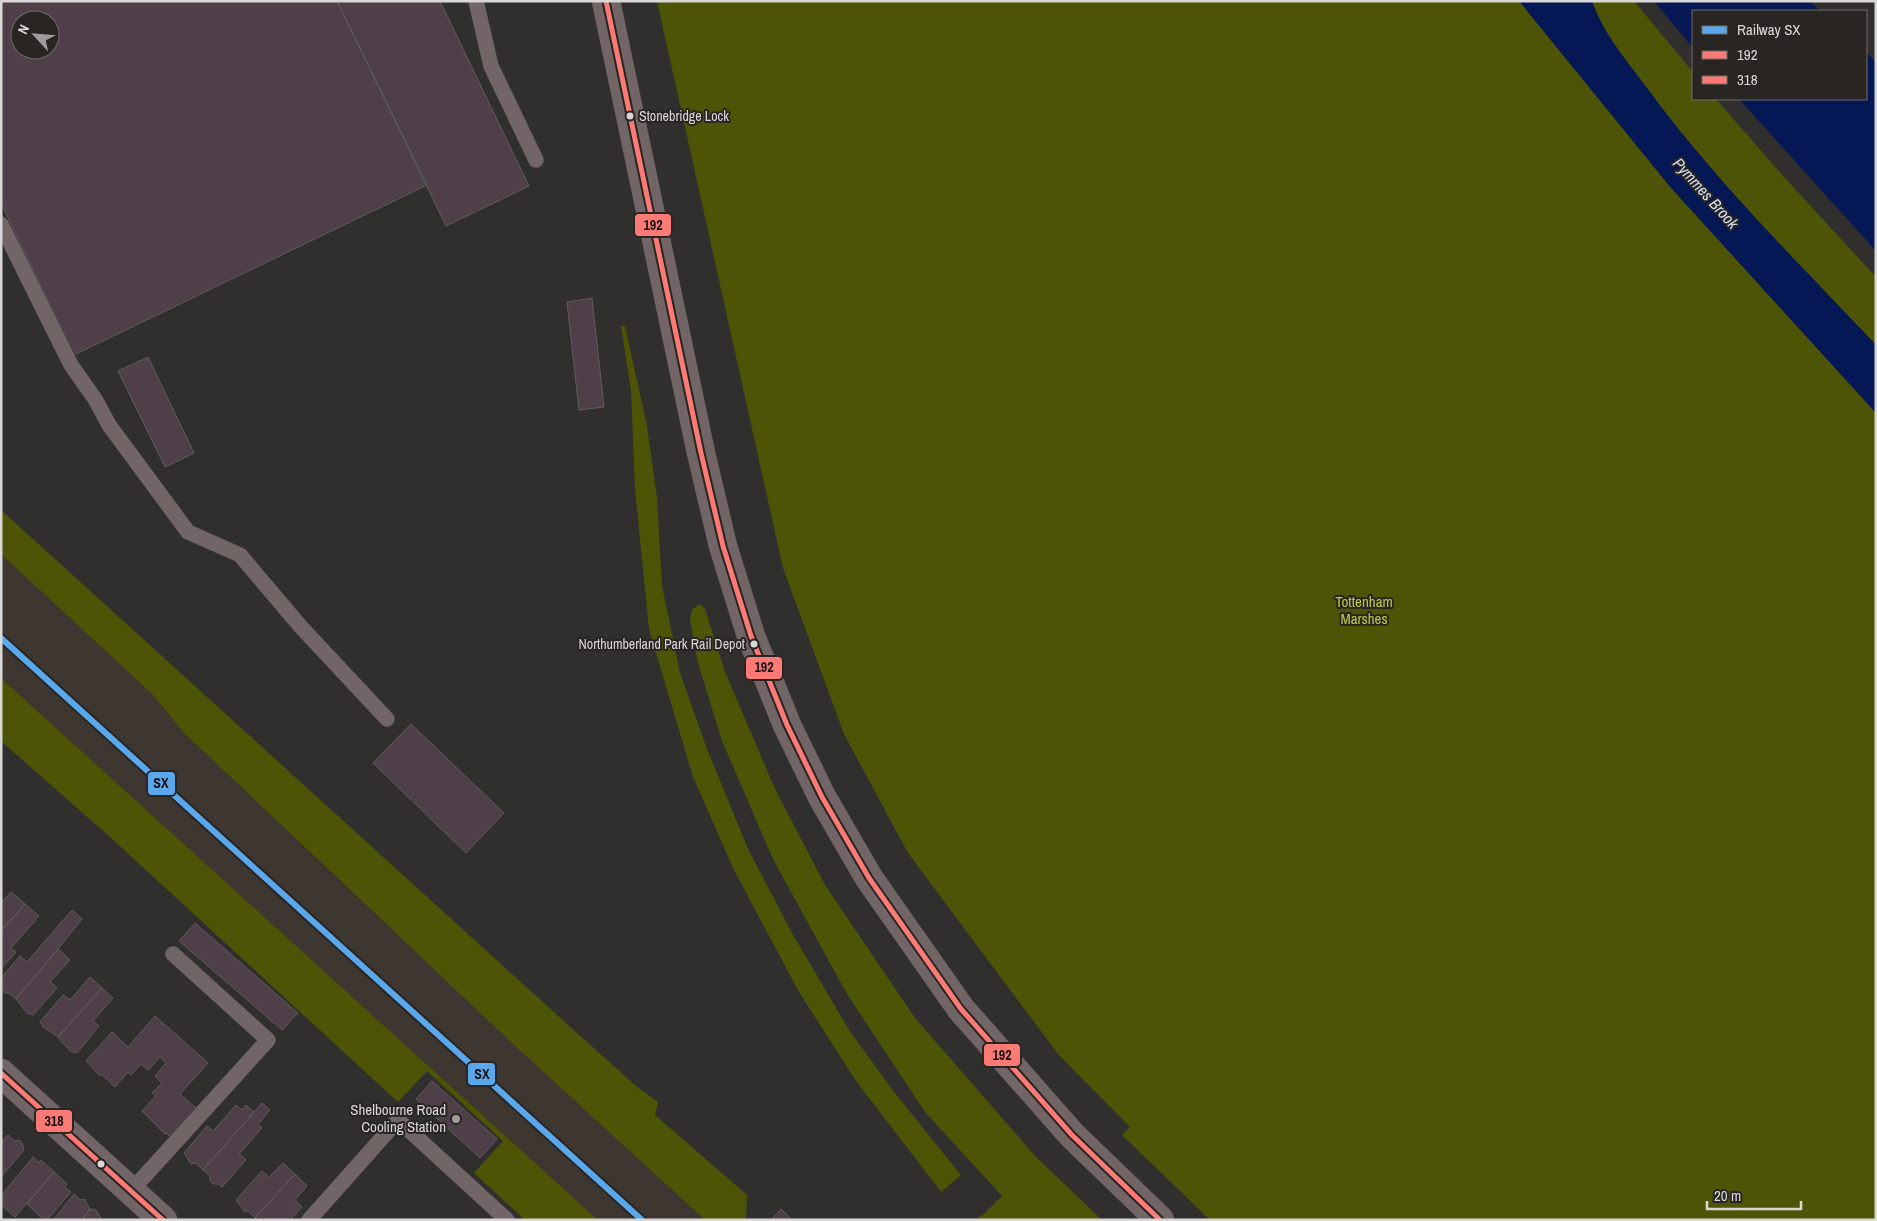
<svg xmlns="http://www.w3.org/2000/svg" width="1877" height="1221" viewBox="0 0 1877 1221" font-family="'Archivo Narrow',sans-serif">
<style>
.built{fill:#3e3631}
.green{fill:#4e5406}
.water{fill:#061756}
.building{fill:#4e3f48;stroke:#5e5c5c;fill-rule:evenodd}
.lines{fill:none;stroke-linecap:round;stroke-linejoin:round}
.service-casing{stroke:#4b4a4a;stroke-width:16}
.tertiary-casing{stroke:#4b4a4a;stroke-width:29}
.primary-casing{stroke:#4b4a4a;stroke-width:29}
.service{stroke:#726566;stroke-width:15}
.tertiary{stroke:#726566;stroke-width:28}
.primary{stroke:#726566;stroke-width:28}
.bus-1-casing{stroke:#282523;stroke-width:9}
.bus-2-casing{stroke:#282523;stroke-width:9}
.bus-1{stroke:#fc7a76;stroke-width:5}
.bus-2{stroke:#fc7a76;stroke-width:5}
.rail-1-casing{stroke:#282523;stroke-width:10}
.rail-1{stroke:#5aa8eb;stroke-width:6}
.bus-dot{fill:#dad8d6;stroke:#282523;stroke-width:2}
.poi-dot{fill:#9f9d9b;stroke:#282523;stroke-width:2}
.labels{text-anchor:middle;stroke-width:4;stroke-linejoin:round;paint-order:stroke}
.bus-label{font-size:14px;fill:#dad8d6;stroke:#282523;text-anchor:start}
.park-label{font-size:15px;fill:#bdca44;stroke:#282523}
.poi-label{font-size:15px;fill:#dad8d6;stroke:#282523;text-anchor:end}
.water-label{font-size:16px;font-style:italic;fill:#d5dff4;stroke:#282523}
.line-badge{stroke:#282523;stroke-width:2}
.pale-badge-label{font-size:14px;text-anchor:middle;font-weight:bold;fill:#111}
</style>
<rect width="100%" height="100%" fill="#312f2e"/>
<path class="built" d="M1,554L153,695L184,733L357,898L705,1220H598L1,678Z"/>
<path class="green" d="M657,1H1523L1738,261L1876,413V1220H1210L1122,1135L1130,1127L1058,1054L908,853L844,734L783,568Z
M1592,1H1634L1693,72V99H1716L1784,177L1876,277V345C1796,260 1712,178 1644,84C1624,57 1603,33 1592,1Z
M621,326H625L647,426L657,498L662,586L680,673L707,749L748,849L792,933L849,1030L894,1092L961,1175L941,1192L856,1081L799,992L734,870L693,777L649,629L635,489L631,390Z
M1,510L556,1014L636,1086L658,1102L655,1115L747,1195L746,1220H705L513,1044L184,733L153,695L1,554Z
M700,604L705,609L725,672L775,789L825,885L915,1018L1036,1157L1102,1220H974L985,1213L1002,1196L925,1112L847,994L773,859L722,741L698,663L690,620L692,610Z
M1,678L598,1220H525L474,1173L503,1141L427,1071L398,1102L110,837L1,741Z"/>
<path class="water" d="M1519,1H1592C1603,33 1624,57 1644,84C1712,178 1796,260 1876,345V413L1671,188Z
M1654,1H1809L1820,11H1693V48Z
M1866,52L1876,62V251L1739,99H1866Z"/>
<path class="building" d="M1,1H337L427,185L74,355L1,203ZM20,20H50V50H20Z
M337,1H440L529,186L446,226Z
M592,298L604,407L579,410L567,302Z
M148,357L194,453L165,467L118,371Z
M411,724L504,813L466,853L373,763Z
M11,892L25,904L1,931V903Z
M25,904L39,916L11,948L16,952L1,969V931Z
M72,910L82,919L58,949L16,999L9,993H5L1,990V978L20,956L27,962Z
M195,923L298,1013L282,1030L179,941Z
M58,949L70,960L50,982L57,988L33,1015L27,1013L16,999Z
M90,977L102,988L58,1037L43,1027L40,1022L63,995L70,1000Z
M102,988L113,998L93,1021L99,1026L77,1053L70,1051L58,1037Z
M155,1016L208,1063L180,1094L196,1108L171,1137L166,1133L165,1134L142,1111L156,1096L152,1093L162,1083L155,1076L166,1063L160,1057L148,1070L141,1064L131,1075L128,1072L115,1087L101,1074L100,1076L86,1061L112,1032L128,1047Z
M432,1081L497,1139L480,1158L416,1099Z
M262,1103L270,1110L258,1124L262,1128L239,1154L246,1160L222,1187L219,1184H214L210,1181V1176L203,1170Z
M236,1105L242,1110L246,1105L254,1112L203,1170L196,1163L191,1164L184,1153L207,1126L213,1131Z
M8,1135L14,1141L19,1140L22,1143L24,1150L1,1177V1142Z
M33,1157L39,1163L41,1160L54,1172L15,1217L1,1205V1196Z
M283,1163L295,1174L255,1218L248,1211H244L236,1200L262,1171L269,1177Z
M54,1172L67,1184L65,1187L71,1192L47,1220H44L27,1204Z
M295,1174L307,1186L295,1200L302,1207L290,1220H257L255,1218Z
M74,1194L80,1200L84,1199L90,1209L82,1220H53Z
M90,1209L96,1210L102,1220H82Z
M781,1209L792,1220H771Z"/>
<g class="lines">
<g class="service-casing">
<path id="service" d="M476,1L491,66L536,160
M1,224L71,365L95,399L109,425L188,532L240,555L301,627L387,719
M131,1191L268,1040L173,954
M309,1220L398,1120L507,1220"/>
</g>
<g class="tertiary-casing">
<path id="tertiary" d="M1,1073L163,1220"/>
</g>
<g class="primary-casing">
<path id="primary" d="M606,1L701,453L723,546L751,636L787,725L822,797L869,878L961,1009L1072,1135L1160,1220"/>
</g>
<use href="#service" class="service"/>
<use href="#tertiary" class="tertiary"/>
<use href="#primary" class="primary"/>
<g class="bus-1-casing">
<path id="bus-1" d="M606,1L701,453L723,546L751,636L787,725L822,797L869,878L961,1009L1072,1135L1160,1220"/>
</g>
<g class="bus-2-casing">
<path id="bus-2" d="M1,1073L163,1220"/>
</g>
<use href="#bus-1" class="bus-1"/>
<use href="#bus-2" class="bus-2"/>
<g class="rail-1-casing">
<path id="rail-1" d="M1,638L642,1220"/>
</g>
<use href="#rail-1" class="rail-1"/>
</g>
<g class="bus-dot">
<circle cx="630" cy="116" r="4.5"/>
<circle cx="754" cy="644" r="4.5"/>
<circle cx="101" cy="1164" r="4.5"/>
</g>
<circle class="poi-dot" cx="456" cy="1119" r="5"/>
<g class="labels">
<g class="bus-label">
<text x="639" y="121">Stonebridge Lock</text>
<text x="745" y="649" text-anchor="end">Northumberland Park Rail Depot</text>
</g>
<g class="park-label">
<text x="1364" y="607">Tottenham<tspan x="1364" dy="17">Marshes</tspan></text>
</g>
<g class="poi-label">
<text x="446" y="1115">Shelbourne Road<tspan x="446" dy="17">Cooling Station</tspan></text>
</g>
<g class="water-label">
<text transform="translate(1706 193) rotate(48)" y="6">Pymmes Brook</text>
</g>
</g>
<g class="line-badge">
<rect x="634" y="213" width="38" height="24" rx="5" fill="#fc7a76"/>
<rect x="745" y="656" width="38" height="24" rx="5" fill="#fc7a76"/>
<rect x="147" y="771" width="29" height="25" rx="5" fill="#5aa8eb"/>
<rect x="983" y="1043" width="38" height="24" rx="5" fill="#fc7a76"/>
<rect x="467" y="1062" width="29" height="24" rx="5" fill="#5aa8eb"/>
<rect x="35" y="1109" width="38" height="24" rx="5" fill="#fc7a76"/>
</g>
<g class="pale-badge-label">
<text x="653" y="230">192</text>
<text x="764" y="672">192</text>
<text x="161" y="788">SX</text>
<text x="1002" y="1060">192</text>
<text x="482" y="1079">SX</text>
<text x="54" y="1126">318</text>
</g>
<rect width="1877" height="1221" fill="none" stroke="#dad8d6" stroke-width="5"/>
<rect x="1692" y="10" width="175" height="90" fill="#282523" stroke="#6f6d6b"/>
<rect x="1702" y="26" width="25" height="8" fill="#5aa8eb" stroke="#6f6d6b"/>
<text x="1737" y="35" font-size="15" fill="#dad8d6">Railway SX</text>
<rect x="1702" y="51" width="25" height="8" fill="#fc7a76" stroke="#6f6d6b"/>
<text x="1737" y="60" font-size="15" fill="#dad8d6">192</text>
<rect x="1702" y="76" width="25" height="8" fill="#fc7a76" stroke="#6f6d6b"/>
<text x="1737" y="85" font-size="15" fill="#dad8d6">318</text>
<g transform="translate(35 35) rotate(296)"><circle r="24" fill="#282523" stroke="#6f6d6b"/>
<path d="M0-4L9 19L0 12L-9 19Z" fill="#9f9d9b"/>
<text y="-8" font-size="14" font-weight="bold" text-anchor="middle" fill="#dad8d6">N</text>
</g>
<path d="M1707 1201v8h94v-8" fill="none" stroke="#dad8d6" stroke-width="2.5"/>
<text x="1714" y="1201" font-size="15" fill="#dad8d6" stroke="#282523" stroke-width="4" paint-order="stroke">20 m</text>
</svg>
